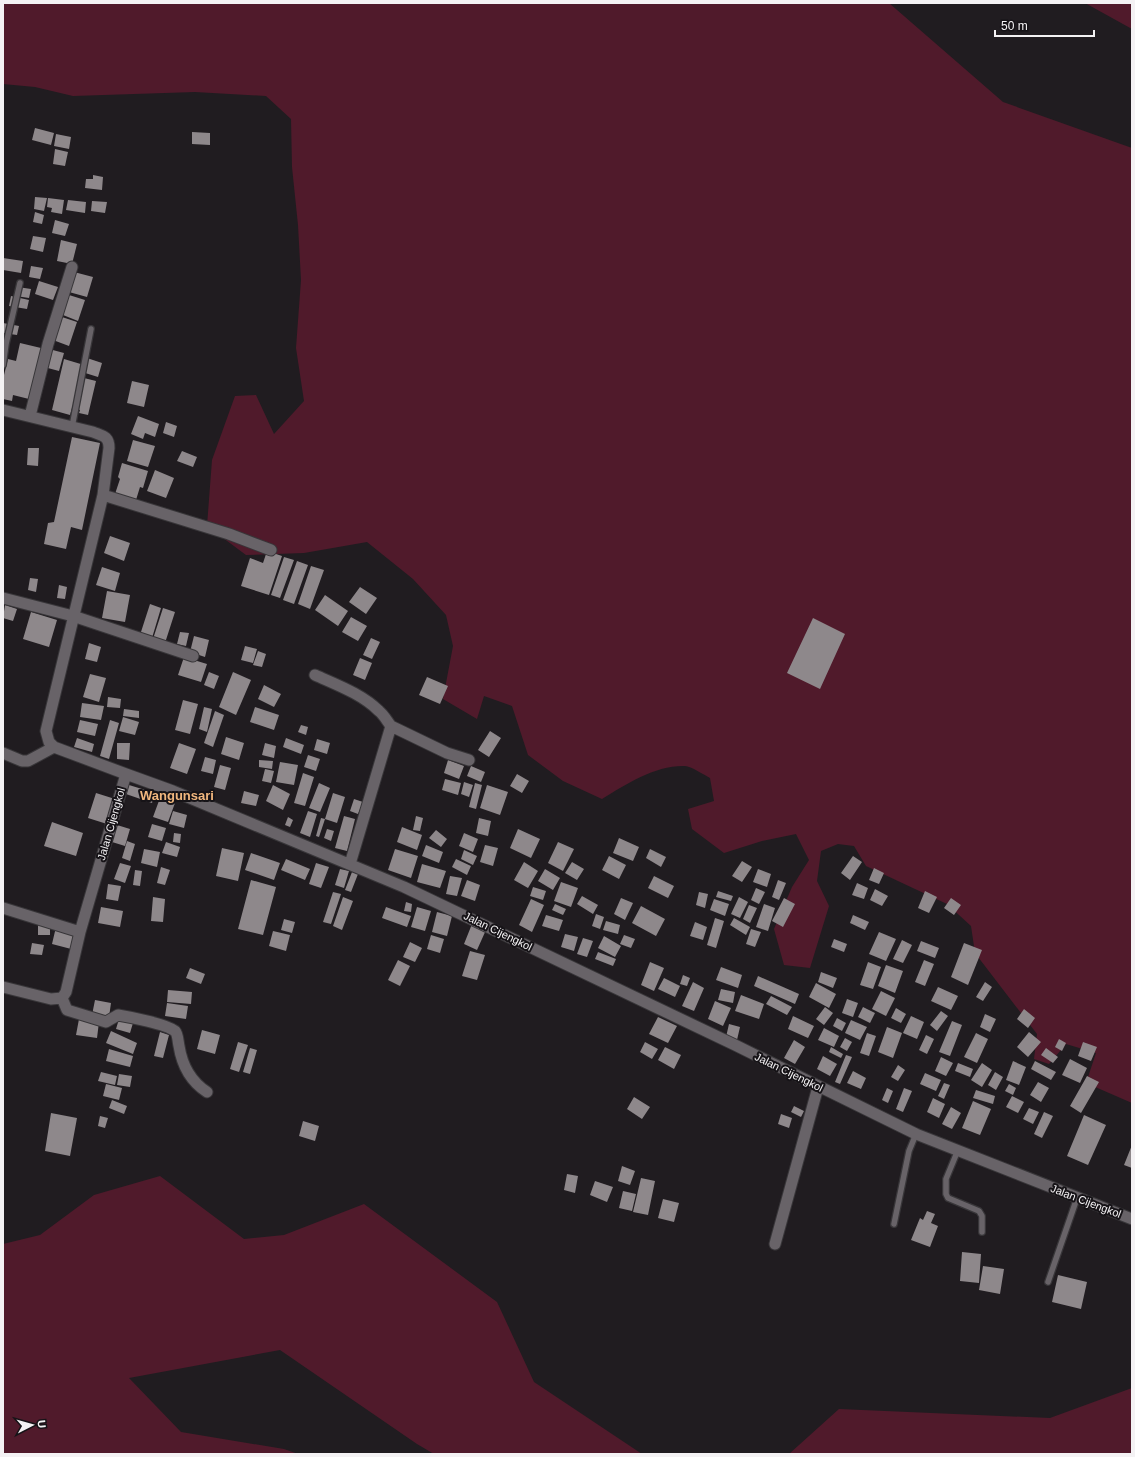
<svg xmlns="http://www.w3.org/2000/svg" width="1135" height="1457" viewBox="0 0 1135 1457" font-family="Arial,sans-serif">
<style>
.green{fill:#501a2b}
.building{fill:#8e888b}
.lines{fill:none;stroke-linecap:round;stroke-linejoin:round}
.lane-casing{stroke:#383639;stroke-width:8}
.street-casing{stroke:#383639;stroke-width:13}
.lane{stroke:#686368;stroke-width:5.5}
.street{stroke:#686368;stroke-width:11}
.labels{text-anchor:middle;stroke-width:4;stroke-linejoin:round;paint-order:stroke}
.street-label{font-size:11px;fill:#f4f2f4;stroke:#161317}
.quarter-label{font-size:13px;font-weight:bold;fill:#f1b77e;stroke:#161317}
</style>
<rect width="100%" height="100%" fill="#201c20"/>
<path class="green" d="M3,3H889L1003,102L1132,148V1103L1086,1083L1096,1053L1066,1044L1049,1064L1034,1059L1037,1034L975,953L971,926L947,904L866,866L854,846L838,844L821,851L817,881L829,906L810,968L784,965L774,929L792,887L809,860L796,834L762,841L724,853L692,829L688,809L714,801L710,778C704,775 691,766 685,766C656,765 626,784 602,799L563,781L528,755L512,706L484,696L477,719L443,699L453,646L446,615L413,579L367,542L304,553L246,555L207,526L212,460L235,396L256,395L274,434L304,401L296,348L301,280L298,225L292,167L291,119L266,96L195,92L73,96L35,87L3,84Z
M1085,3H1132V29Z
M160,1176L244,1239L284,1235L364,1204L497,1302L534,1382L642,1454H434L417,1444L280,1350L129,1378L181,1432L284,1449L298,1454H3V1244L40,1235L94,1195Z
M1132,1388V1454H789L839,1409L1050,1418Z"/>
<path class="building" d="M35,128L54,133L51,145L32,140Z
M192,132L210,133V145L192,144Z
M56,134L71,137L69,149L54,146Z
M55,149L68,152L65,166L53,164Z
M93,175L103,177L102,190L85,188L86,179H93Z
M35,197L47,198L44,211L34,209Z
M48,198L64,200L62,214L51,212L52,208L47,207Z
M68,200L86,202L85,213L66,210Z
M92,201L107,202L105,213L91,211Z
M35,212L44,215L42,224L33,222Z
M55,220L69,224L65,236L52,233Z
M33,236L46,238L43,252L30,249Z
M61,240L77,244L72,264L57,261Z
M3,258L23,261L21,273L3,270Z
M31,266L43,268L40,279L29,277Z
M74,272L93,277L87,297L69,292Z
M39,281L58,287L53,300L35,294Z
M18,287L31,289L29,298L16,296Z
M69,295L85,300L78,321L63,315Z
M11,296L29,300L27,309L9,306Z
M62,317L77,322L69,346L53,340Z
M3,323L19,326L17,335L3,333Z
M20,343L41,348L29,399L13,395L12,401L3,399V379L8,359L16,361Z
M49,349L64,353L59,371L44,367Z
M87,358L102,363L98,377L82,372L84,378L96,381L88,415L79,413L80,410L72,408L70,415L52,410L64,359L84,365Z
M132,381L149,385L144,407L127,403Z
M138,416L159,424L155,437L145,433L143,439L131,434Z
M166,422L177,426L174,437L163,433Z
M72,437L100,443L82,530L71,527L66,549L44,544L48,523L54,522Z
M133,440L155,446L148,467L127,461Z
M28,448H39L38,466L27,465Z
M182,451L197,457L193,467L177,461Z
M122,463L148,471L143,488L140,487L136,500L115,494L120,479L118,477Z
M155,470L174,478L166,498L147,491Z
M110,536L130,543L124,561L104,553Z
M267,551L282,556L269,595L241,586L250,558L263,563Z
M284,557L294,560L280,598L271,595Z
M297,561L308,565L294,604L283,600Z
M311,566L324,570L310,609L298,604Z
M102,567L120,573L115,591L96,585Z
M30,578L38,579L36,592L28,590Z
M59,585L67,587L65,599L57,598Z
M360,587L377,598L366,614L349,602Z
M107,591L130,595L125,622L102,618Z
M325,595L348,611L338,626L315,610Z
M150,604L161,608L152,638L140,635Z
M5,605L17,609L13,621L3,618Z
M163,608L175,612L165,643L153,639Z
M31,612L57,620L49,647L23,639Z
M351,617L367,626L358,641L342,632Z
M813,618L845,634L820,689L787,673Z
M180,632L189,633L186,646L177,644Z
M194,636L209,640L205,657L190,652Z
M371,638L380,642L372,659L363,655Z
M89,643L101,647L97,662L85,659Z
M245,646L257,649L253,663L241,660Z
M258,651L266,654L262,667L253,665Z
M184,657L207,664L201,682L178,675Z
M360,658L372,663L365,680L353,675Z
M209,672L219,676L214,689L204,685Z
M233,672L251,680L236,715L219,707Z
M90,674L106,678L99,702L83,697Z
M427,677L448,686L440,704L419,695Z
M264,685L281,694L274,707L258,699Z
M108,697L121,699L120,708L107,707Z
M183,700L198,704L190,734L175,730Z
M82,703L104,706L101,720L80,717Z
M204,707L212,709L207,732L199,729Z
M255,707L279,715L274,730L250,722Z
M124,709L139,711V718L123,716Z
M215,711L224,715L213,747L204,743Z
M123,717L139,722L135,735L119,731Z
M80,720L98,724L95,736L77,732Z
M110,720L119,723L109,759L100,756Z
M301,725L308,727L306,735L298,732Z
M490,731L501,738L489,757L478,750Z
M226,737L244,743L239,760L221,754Z
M77,738L94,744L92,752L74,747Z
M286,738L304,745L301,754L283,747Z
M317,739L330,743L327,754L314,750Z
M117,743H130L129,760L117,759Z
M179,743L196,749L187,774L170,768Z
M265,743L276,746L274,758L262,755Z
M308,755L320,759L316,771L304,767Z
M205,757L216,760L213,774L201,771Z
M259,760L273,761L272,769L259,767Z
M448,760L464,766L459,779L444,773Z
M280,762L298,765L294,785L276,782Z
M220,765L231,768L225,790L214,787Z
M471,766L485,772L481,782L467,776Z
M265,769L274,771L271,783L262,781Z
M303,773L314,777L305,806L294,803Z
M517,774L529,781L522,793L510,786Z
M445,779L461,783L458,795L442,790Z
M464,782L473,785L469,797L461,794Z
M319,783L330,788L320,812L309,808Z
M475,783L482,785L476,809L469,807Z
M129,785L155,793L152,803L126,794Z
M273,785L290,794L283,810L266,801Z
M487,785L508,792L500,815L480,808Z
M244,791L259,795L256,806L241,803Z
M96,793L115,799L107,824L88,818Z
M333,793L345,797L337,823L325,819Z
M160,798L175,803L168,822L153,817Z
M354,799L363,802L358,814L350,811Z
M173,811L187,815L184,828L169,824Z
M308,811L317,814L310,837L300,833Z
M344,816L355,819L347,851L335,848Z
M416,816L423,818L420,831L413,830Z
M288,817L293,820L290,827L285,825Z
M321,818L325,819L319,837L316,836Z
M479,818L491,821L488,836L476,833Z
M52,822L83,833L76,856L44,846Z
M152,824L166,828L162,841L148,837Z
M117,825L130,829L125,846L112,842Z
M402,827L422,835L417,850L397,842Z
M327,829L334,831L331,841L324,838Z
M518,829L540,839L531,858L510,848Z
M436,830L447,839L441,847L429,838Z
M174,833L181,834L180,843L173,842Z
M464,833L478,839L473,852L459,846Z
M619,838L639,847L633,861L613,853Z
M127,841L135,844L130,861L122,858Z
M166,842L180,847L177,857L162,853Z
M558,842L574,849L563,871L548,863Z
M426,845L443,852L439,863L422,856Z
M485,845L498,848L493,866L480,862Z
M222,848L244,853L238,881L216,876Z
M144,849L160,852L157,867L141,863Z
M395,849L418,856L411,878L388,870Z
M650,849L666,857L661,867L646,858Z
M464,850L477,856L473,865L461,859Z
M251,853L280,863L274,880L245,870Z
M609,856L626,865L619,879L602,870Z
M853,856L862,862L850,880L841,873Z
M286,859L310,869L305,880L281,870Z
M456,859L471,866L467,875L452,867Z
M742,861L752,867L742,882L732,876Z
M524,862L538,871L528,888L514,880Z
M572,862L584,869L577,880L565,873Z
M120,863L131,866L125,883L114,879Z
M316,863L329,867L321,888L309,884Z
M422,864L446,871L440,888L417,882Z
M161,867L170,870L165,885L157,883Z
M874,868L884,873L879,884L869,880Z
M340,869L349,871L344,888L335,885Z
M545,869L560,878L553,890L538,881Z
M758,869L771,874L767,887L753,882Z
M135,870L142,871L140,886L133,885Z
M352,872L358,874L351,892L345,890Z
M450,876L462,878L457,896L446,894Z
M654,876L674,886L668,898L648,888Z
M251,880L276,887L263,935L238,929Z
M467,880L480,885L475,901L461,896Z
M778,880L786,883L779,900L772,897Z
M561,882L578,888L571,907L554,901Z
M857,883L868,888L864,899L852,895Z
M108,884L121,886L118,901L106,899Z
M533,887L546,891L543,900L530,896Z
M756,888L765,892L759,904L751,900Z
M875,889L888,896L882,906L870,900Z
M718,891L733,896L731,901L716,897Z
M925,891L937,897L929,913L918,908Z
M333,892L341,894L331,924L323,922Z
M699,892L708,894L705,908L696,905Z
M582,896L598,905L593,914L577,904Z
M153,897L165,899L163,922L151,921Z
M343,897L353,901L342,930L333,926Z
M739,897L748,902L740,918L731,914Z
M621,898L633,903L625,920L614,914Z
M784,898L795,904L783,927L772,921Z
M951,898L961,905L954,915L944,908Z
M531,899L544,905L532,932L519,925Z
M714,899L729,904L725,916L710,910Z
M406,902L412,904L411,912L404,911Z
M555,904L566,909L563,915L552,910Z
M764,904L775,908L768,931L756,927Z
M749,905L757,908L750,923L743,919Z
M641,906L665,919L656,936L632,923Z
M101,907L123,911L120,927L98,923Z
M386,907L411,916L407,927L382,918Z
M417,907L431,911L425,931L411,927Z
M437,912L452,916L447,936L432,932Z
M596,914L604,917L600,929L592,926Z
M546,915L563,920L559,931L542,926Z
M853,915L869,922L865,930L850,923Z
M715,918L724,921L716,948L707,945Z
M734,918L750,927L746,935L730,925Z
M284,919L295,922L292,933L281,930Z
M606,921L620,925L618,934L603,930Z
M38,922H50V935H38Z
M695,922L707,927L703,940L690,936Z
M472,924L486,930L477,950L464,944Z
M56,927L80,933L75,950L52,944Z
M751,929L761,932L755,947L746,944Z
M273,931L290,935L286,951L269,946Z
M879,932L896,939L886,961L869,954Z
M565,934L578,937L574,951L561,947Z
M431,935L444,939L440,953L427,949Z
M624,935L635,939L631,948L620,944Z
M604,936L621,946L615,957L598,948Z
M583,938L593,941L587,957L577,954Z
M834,939L847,944L844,952L831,947Z
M902,940L912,945L903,963L893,959Z
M921,941L939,948L935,958L917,951Z
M410,942L422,948L415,962L403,957Z
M32,943L44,945L42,955L30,954Z
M964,943L982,950L968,985L951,977Z
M470,951L485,955L477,980L462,976Z
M598,952L616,959L613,966L595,959Z
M398,960L410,966L400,986L388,980Z
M924,960L934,964L925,986L915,982Z
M650,962L664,968L654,991L641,985Z
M868,962L881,967L873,989L860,985Z
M886,965L903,971L895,993L878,986Z
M721,967L742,975L738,988L716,980Z
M190,968L205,974L201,984L186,978Z
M821,972L837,978L833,988L818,982Z
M683,975L690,978L687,986L680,984Z
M758,976L799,994L795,1004L754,986Z
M664,978L680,986L675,997L658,989Z
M693,982L704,988L694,1011L682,1006Z
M985,982L992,987L983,1001L976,997Z
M816,983L836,994L829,1008L809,997Z
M938,987L958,996L951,1010L931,1001Z
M721,989L735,992L733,1003L718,1000Z
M168,990L192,992L191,1004L167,1002Z
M881,991L895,998L886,1016L872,1009Z
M741,995L764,1004L759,1019L735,1011Z
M771,996L792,1007L787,1015L766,1004Z
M847,999L858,1003L853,1017L842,1013Z
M95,1000L111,1003L109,1017L92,1015Z
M715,1001L731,1008L723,1026L708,1019Z
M167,1003L188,1006L186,1019L165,1016Z
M825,1007L833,1013L824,1025L816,1019Z
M863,1007L875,1013L870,1023L858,1017Z
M896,1008L906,1014L901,1023L891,1018Z
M1024,1009L1035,1018L1028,1028L1017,1019Z
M941,1011L948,1016L937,1031L930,1025Z
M985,1014L996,1019L990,1032L980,1027Z
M793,1016L814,1026L808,1038L788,1029Z
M911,1016L924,1022L917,1039L903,1033Z
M658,1017L677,1026L668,1043L649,1034Z
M837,1018L846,1023L842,1031L833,1026Z
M79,1019L99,1022L97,1038L76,1035Z
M119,1019L133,1023L130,1033L116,1029Z
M851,1020L867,1027L860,1040L845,1033Z
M952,1021L962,1025L950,1056L939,1052Z
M729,1024L740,1027L737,1040L726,1037Z
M887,1027L902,1033L893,1058L878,1052Z
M824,1028L839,1036L834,1047L818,1040Z
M202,1030L220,1035L215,1054L197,1049Z
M111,1031L137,1043L133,1054L106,1043Z
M160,1032L169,1035L163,1058L154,1056Z
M1029,1032L1041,1042L1028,1057L1017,1047Z
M867,1033L876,1036L869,1056L860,1053Z
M976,1033L988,1039L977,1063L964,1057Z
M926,1035L934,1039L927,1054L919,1050Z
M845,1038L852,1042L847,1051L840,1047Z
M1059,1039L1066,1043L1062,1051L1055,1047Z
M794,1040L805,1047L795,1064L784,1058Z
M238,1042L248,1045L239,1072L230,1069Z
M645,1042L658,1049L652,1059L640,1052Z
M1083,1042L1097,1047L1091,1061L1078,1056Z
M665,1047L681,1055L674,1069L658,1060Z
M831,1047L843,1054L841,1058L829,1052Z
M250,1048L257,1050L250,1074L243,1072Z
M1046,1048L1058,1057L1053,1063L1041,1055Z
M109,1049L133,1056L130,1067L106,1061Z
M846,1055L852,1057L840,1084L835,1082Z
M823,1056L837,1064L830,1076L817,1069Z
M941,1057L953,1063L946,1076L935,1071Z
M1070,1059L1087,1068L1080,1083L1062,1075Z
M1013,1061L1026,1067L1019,1085L1006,1080Z
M1035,1061L1056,1072L1051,1080L1031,1069Z
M958,1063L973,1069L970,1077L955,1071Z
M982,1063L992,1070L982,1087L971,1080Z
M898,1065L905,1070L898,1081L891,1077Z
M853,1071L866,1078L861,1089L847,1083Z
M101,1072L117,1076L115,1085L98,1081Z
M995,1072L1003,1077L996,1090L988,1085Z
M925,1073L941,1080L936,1091L920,1084Z
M119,1074L132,1076L130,1087L117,1085Z
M1087,1076L1099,1082L1081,1113L1070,1106Z
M1038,1082L1049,1088L1041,1102L1030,1095Z
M944,1083L950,1085L944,1099L938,1096Z
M106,1084L122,1088L119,1100L103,1096Z
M1009,1084L1016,1088L1013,1095L1005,1091Z
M887,1088L893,1091L888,1103L882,1100Z
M904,1088L912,1091L903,1112L896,1109Z
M976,1090L995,1096L993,1104L973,1098Z
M1012,1096L1024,1102L1018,1113L1006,1107Z
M634,1097L650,1107L642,1119L627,1109Z
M933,1098L945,1104L939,1118L927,1112Z
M112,1100L127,1106L124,1114L109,1108Z
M973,1101L991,1109L980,1135L962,1128Z
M794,1106L804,1111L801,1117L791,1112Z
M951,1107L961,1113L952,1129L942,1124Z
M1029,1108L1039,1112L1033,1124L1023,1119Z
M1044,1112L1053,1116L1042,1138L1034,1134Z
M51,1113L77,1118L70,1156L45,1151Z
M781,1114L792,1118L789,1128L778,1124Z
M1084,1115L1106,1125L1088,1165L1067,1156Z
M100,1116L108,1118L105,1128L98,1126Z
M303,1121L319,1126L315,1141L299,1136Z
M1132,1145V1168L1124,1165Z
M622,1166L635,1171L630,1185L618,1181Z
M567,1174L578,1176L575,1193L564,1190Z
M641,1178L655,1181L648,1215L633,1212Z
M595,1181L613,1187L607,1202L590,1195Z
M623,1191L636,1194L632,1211L619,1208Z
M663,1199L679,1203L674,1222L658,1218Z
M927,1211L935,1214L931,1223L938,1226L930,1247L911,1240L920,1218L923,1220Z
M962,1252L981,1254L979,1283L960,1281Z
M983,1266L1004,1269L1000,1294L979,1290Z
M1058,1275L1087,1282L1081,1309L1052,1302Z"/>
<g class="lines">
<g class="lane-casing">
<path id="lane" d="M3,365L6,344L20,283
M72,427L91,329
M958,1150L946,1179V1194L948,1198L979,1211L982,1216V1232
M894,1224L909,1151L916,1134
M1048,1282L1077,1198"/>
</g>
<g class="street-casing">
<path id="street" d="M3,410L93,432C103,436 109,436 109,448L103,495L46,731L49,742L54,747L126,774L173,791L404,887L735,1045L916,1134L1132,1219
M30,416L48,344L72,267
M103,495L229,534L271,550
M3,598L73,616L193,656
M315,675C337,685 362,694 379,711C384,715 387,721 391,726
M3,753L22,761H28L54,747
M350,864L391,726L447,753L469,760
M3,908L80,932
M3,987L51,999L62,998L66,992L80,932L126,774
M62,998L67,1010L106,1022L118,1015C130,1017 166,1024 175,1031C178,1034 178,1042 179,1046C182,1065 190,1081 207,1092
M775,1244L818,1087"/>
</g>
<use href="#lane" class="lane"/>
<use href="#street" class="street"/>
</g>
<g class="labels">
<g class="street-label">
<text transform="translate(111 824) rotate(-74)" y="4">Jalan Cijengkol</text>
<text transform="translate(498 931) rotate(26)" y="4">Jalan Cijengkol</text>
<text transform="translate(789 1072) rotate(26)" y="4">Jalan Cijengkol</text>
<text transform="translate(1086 1201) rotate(21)" y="4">Jalan Cijengkol</text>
</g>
<g class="quarter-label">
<text x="177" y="800">Wangunsari</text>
</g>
</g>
<rect width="1135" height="1457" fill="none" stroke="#f4f2f4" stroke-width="8"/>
<g transform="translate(32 1425) rotate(84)" stroke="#161317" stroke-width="3" paint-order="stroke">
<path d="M0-3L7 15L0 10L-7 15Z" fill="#f4f2f4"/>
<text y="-6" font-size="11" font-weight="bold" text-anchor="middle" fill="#f4f2f4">U</text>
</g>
<path d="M995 30v6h99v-6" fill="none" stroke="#f4f2f4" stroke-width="2"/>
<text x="1001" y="30" font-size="12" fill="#f4f2f4" stroke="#161317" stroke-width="3" paint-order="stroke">50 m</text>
</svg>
